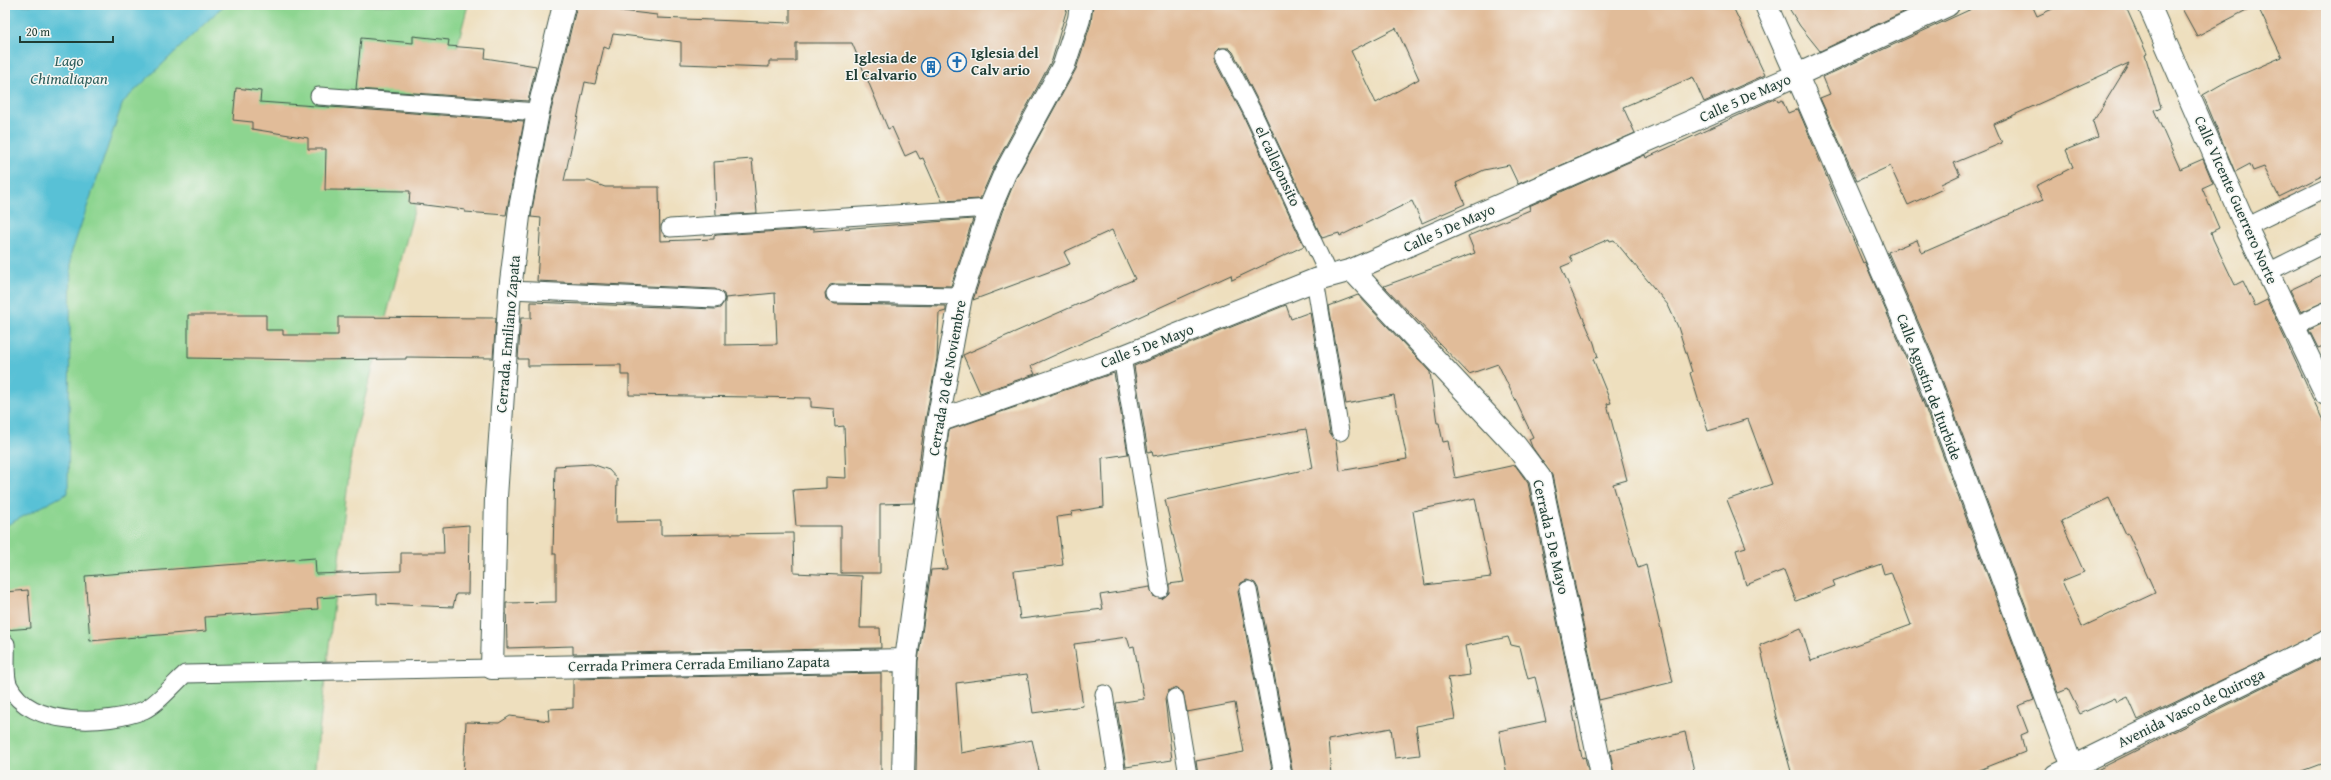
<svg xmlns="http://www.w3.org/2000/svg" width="2331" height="780" viewBox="0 0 2331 780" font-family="'Gentium Book Plus',serif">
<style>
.green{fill:#8dd590;stroke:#568962}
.water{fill:#59c1d6;stroke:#3c7f85}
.building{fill:#e1bc99;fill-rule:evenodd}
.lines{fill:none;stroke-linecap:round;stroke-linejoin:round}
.lane-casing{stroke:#3e5549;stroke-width:19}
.street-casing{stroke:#3e5549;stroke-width:24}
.secondary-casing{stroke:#3e5549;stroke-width:24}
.lane{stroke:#fff;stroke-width:17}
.street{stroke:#fff;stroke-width:22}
.secondary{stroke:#fff;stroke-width:22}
.labels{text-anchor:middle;stroke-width:3;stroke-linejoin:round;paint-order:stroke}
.poi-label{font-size:15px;font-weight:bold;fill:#1f3d34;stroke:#f6f6f2;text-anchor:start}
.street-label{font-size:15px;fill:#1f3d34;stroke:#f6f6f2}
.water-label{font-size:16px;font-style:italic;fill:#2e5e5c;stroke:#f6f6f2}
</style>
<rect width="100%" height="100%" fill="#f6f6f2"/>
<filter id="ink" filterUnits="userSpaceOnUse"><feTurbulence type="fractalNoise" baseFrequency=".025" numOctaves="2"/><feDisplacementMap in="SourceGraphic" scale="8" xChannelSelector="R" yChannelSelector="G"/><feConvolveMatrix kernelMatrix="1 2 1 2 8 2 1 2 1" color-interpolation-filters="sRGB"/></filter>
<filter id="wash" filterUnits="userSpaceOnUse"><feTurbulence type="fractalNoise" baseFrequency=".012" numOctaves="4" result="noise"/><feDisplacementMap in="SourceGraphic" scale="16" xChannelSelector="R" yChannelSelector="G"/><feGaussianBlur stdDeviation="0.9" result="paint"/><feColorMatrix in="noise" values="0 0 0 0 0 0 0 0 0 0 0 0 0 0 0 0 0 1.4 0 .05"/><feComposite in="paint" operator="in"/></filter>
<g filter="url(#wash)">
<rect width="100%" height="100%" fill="#eedfbe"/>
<path class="green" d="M5,5H468L352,447L314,775H5Z"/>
<path class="water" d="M5,5H224L123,102L71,254L68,493L5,526Z"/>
<g id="blocks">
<path class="building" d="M577,5H615L614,10L657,15V18L790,23V5H1068L1052,60L994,167L980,199L942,201L923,158L920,159L916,151L905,156L892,127L888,129L852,43H796V61H769V67L681,64V42L613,34L609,49L604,47L595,84L585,82L564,181H589L605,187H659L660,241L714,239V236L717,235L813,229V231L973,219L951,286L835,284L830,285L825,293L826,299L835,304L946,306V311L939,313L937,359L924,427L914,503L880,504V573H841V526H796L793,490L826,488V477L846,478L844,426L835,427L834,409L811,407V398L629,395V375H621V365L528,366V359H518L521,318H531V302L715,309L720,308L725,300L724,294L715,289L537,281L541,218L531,217L532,210L550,115ZM775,293L777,344L725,345V298Z
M1093,5H1732L1765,75L1704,102L1693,77L1623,107L1635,133L1518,184L1509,165L1484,170L1456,183L1465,204L1422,223L1412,201L1340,236L1339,233L1322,238L1261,107L1233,52L1229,48H1220L1215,52V62L1243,115L1304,246L1232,280L1231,275L1031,366L1035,374L980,393L963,355L1135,279L1112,230L1064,252L1070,264L973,300L1002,212L1016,178L1076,69L1091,23ZM1396,28L1419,79L1376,103L1351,51Z
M1787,5H1908L1910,9L1820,51L1800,26Z
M1980,5H2032L2037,16L2061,5H2125L2147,54L2145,55L2161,107L2154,110L2180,169L2203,159L2213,183L2202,188L2219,228L2211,232L2213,239L2235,285L2243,281L2255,306L2267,300L2326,427V630L2138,720L2128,697L2117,702L2115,698L2080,714L2068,689L2058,693L1934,358L1888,252L1917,240L1922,253L2043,200L2036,186L2073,167L2066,150L2098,137L2093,122L2129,63L1994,124L2002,143L1954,163L1960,175L1941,184L1943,189L1908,205L1890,166L1857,181L1820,98L1830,94L1823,77ZM2109,498L2126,534L2128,533L2155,593L2082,627L2062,581L2084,572L2061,521Z
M2180,5H2256L2197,36Z
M2257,5H2326V174L2279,197L2264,167L2253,171L2250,164L2235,172L2203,95L2229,80L2282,57Z
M413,36L449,40L448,46L486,49L485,58L536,66L528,101L356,89L361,38L413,43Z
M236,88L261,91L260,102L524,121L506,215L465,212V210L409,203L410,191L325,190L326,149H308V138L252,129V122L233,120Z
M1776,98L1778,102L1782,100L1788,113L1798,109L1863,263L1865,262L1910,367L2034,700L2018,706L2028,732L2021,735L2025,752L1967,775H1792L1776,717L1760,645L1801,628L1811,661L1911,625L1891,572L1884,574L1881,564L1833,581L1835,586L1796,601L1784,570L1746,585L1736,550L1746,547L1727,500L1772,484L1748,419L1708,431L1690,373L1692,372L1678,327L1668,305L1614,240L1610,241L1609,239L1570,256L1573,262L1561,267L1594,343L1598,357L1593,359L1611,403L1607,404L1627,480L1613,484L1638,568L1646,565L1673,682L1599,700L1552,475L1532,447L1529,439L1533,437L1498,364L1469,374L1384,286L1475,253L1468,236L1530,210L1529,206L1645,155L1646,158Z
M752,159L757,213L716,215L714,162Z
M2326,273V301L2301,312L2290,290Z
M1358,295L1430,372L1437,423H1439L1443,442L1448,441L1455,478L1515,465L1528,483L1575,706L1572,707L1582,758L1585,757L1589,775H1507L1499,731L1546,721L1535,677L1528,679L1520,647L1511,645L1508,637L1465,646L1470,675L1448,678L1455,719L1416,726L1420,755L1395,758L1391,728L1328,740L1331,775H1293L1258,588L1255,583L1247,580L1241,583L1238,592L1273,775H1198L1196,761L1244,752L1235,703L1187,712L1183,692L1174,688L1168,691L1165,699L1172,760L1126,767L1116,703L1144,699L1134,646L1130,647L1127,637L1074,644L1083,706L1033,713L1027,674L956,683L961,753L1032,740L1040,775H916L918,661L931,570L947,569L938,512L949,430L1114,373L1128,454L1102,458L1104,507L1071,512L1072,515L1057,517L1063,565L1014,571L1020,619L1103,609L1100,595L1150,587L1153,596L1162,599L1169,593V584L1184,582L1165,500L1313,468L1306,429L1153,456L1152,451L1148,452L1134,366L1286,305L1291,319L1310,312L1330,434L1336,441L1340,471L1407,459L1394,395L1346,404L1329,306ZM1475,498L1491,577L1425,585L1413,511Z
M188,315H266V330H283V335H338V317L496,318L493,358L406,357V359L309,360L188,358Z
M2326,322V345L2318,348L2309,330Z
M592,464L609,470L617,479L616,522L661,521V535L793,533L794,573L862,576L860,628H880L881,648L573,654V646L507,648L506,603L556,602V554H553L555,466Z
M469,525L468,594H456L453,607L377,604V594L317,598L318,609L205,617L206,631L90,641L85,576L315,558L316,574L401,571V553H444L443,527Z
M28,590L31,628L5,630V592Z
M2326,656V762L2291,775H2087Z
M881,673V775H660V773L463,775L466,722L499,723L510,716L549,721L548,709L573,708V679Z
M1685,732L1695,775H1614L1610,751Z"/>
</g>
</g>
<g filter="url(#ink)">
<use href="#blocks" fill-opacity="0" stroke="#3e5549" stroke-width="1"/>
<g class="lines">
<g class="lane-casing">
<path id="lane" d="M1224,57L1252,111L1329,276
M319,96L538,112
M2246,227L2326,188
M670,228L990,208
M2268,272L2326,243
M1315,280L1340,432
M510,290L715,299
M835,294L961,296
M2294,326L2326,311
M1122,357L1160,589
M1248,590L1283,775
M6,644C7,656 4,676 9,686C30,728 107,725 144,710C156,705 175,683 185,674L492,668
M1104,694L1117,775
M1175,698L1188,775"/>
</g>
<g class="street-casing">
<path id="street" d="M564,5L538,112L520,208L510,290L496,497L492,668L906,660
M1766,5L1922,362L2075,775
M2149,5L2246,227L2326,394
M1352,270L1515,445L1540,478L1602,775
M938,421L1122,357L1315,280L1352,270L1797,75L1948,5
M903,775L906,660L938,421L961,296L990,208L1005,173L1064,65L1079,19L1081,5"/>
</g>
<g class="secondary-casing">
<path id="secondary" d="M2056,775L2326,642"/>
</g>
<use href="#lane" class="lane"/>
<use href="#street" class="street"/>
<use href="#secondary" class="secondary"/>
</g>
</g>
<defs>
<g id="church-ring" transform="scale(1)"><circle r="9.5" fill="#f6f6f2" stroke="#1f6fb2" stroke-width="1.5"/><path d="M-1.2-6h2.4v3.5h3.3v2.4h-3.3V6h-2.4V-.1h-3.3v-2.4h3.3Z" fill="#1f6fb2"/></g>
<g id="building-ring" transform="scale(1)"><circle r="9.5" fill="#f6f6f2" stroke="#1f6fb2" stroke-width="1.5"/><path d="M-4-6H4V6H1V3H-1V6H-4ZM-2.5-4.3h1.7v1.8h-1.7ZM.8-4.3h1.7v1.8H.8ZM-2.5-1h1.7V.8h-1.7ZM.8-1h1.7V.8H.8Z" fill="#1f6fb2"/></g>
</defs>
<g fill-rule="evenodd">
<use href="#church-ring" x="957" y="62"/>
<use href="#building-ring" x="931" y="67"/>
</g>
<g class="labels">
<g class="poi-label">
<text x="971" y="58">Iglesia del<tspan x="971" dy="17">Calv ario</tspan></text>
<text x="917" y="63" text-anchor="end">Iglesia de<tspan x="917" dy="17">El Calvario</tspan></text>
</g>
<g class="street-label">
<text transform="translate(1745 98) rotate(-24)" y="5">Calle 5 De Mayo</text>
<text transform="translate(1278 166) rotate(65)" y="5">el callejonsito</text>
<text transform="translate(2236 200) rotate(66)" y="5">Calle VIcente Guerrero Norte</text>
<text transform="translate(1449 228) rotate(-24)" y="5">Calle 5 De Mayo</text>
<text transform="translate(508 334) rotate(-85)" y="5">Cerrada. Emiliano Zapata</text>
<text transform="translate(1147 346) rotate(-21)" y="5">Calle 5 De Mayo</text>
<text transform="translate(947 378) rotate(-80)" y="5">Cerrada 20 de Noviembre</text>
<text transform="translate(1929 387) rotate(69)" y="5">Calle Agustín de Iturbide</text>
<text transform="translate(1551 537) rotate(77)" y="5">Cerrada 5 De Mayo</text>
<text transform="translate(699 664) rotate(-1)" y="5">Cerrada Primera Cerrada Emiliano Zapata</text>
<text transform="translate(2191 708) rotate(-26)" y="5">Avenida Vasco de Quiroga</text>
</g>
<g class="water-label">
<text x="69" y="66">Lago<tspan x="69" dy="18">Chimaliapan</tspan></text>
</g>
</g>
<rect width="2331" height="780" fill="none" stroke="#f6f6f2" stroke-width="20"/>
<path d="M20 36v6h93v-6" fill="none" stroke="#1f3d34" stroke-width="2"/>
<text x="26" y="36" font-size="12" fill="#1f3d34" stroke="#f6f6f2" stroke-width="3" paint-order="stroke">20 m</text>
</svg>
